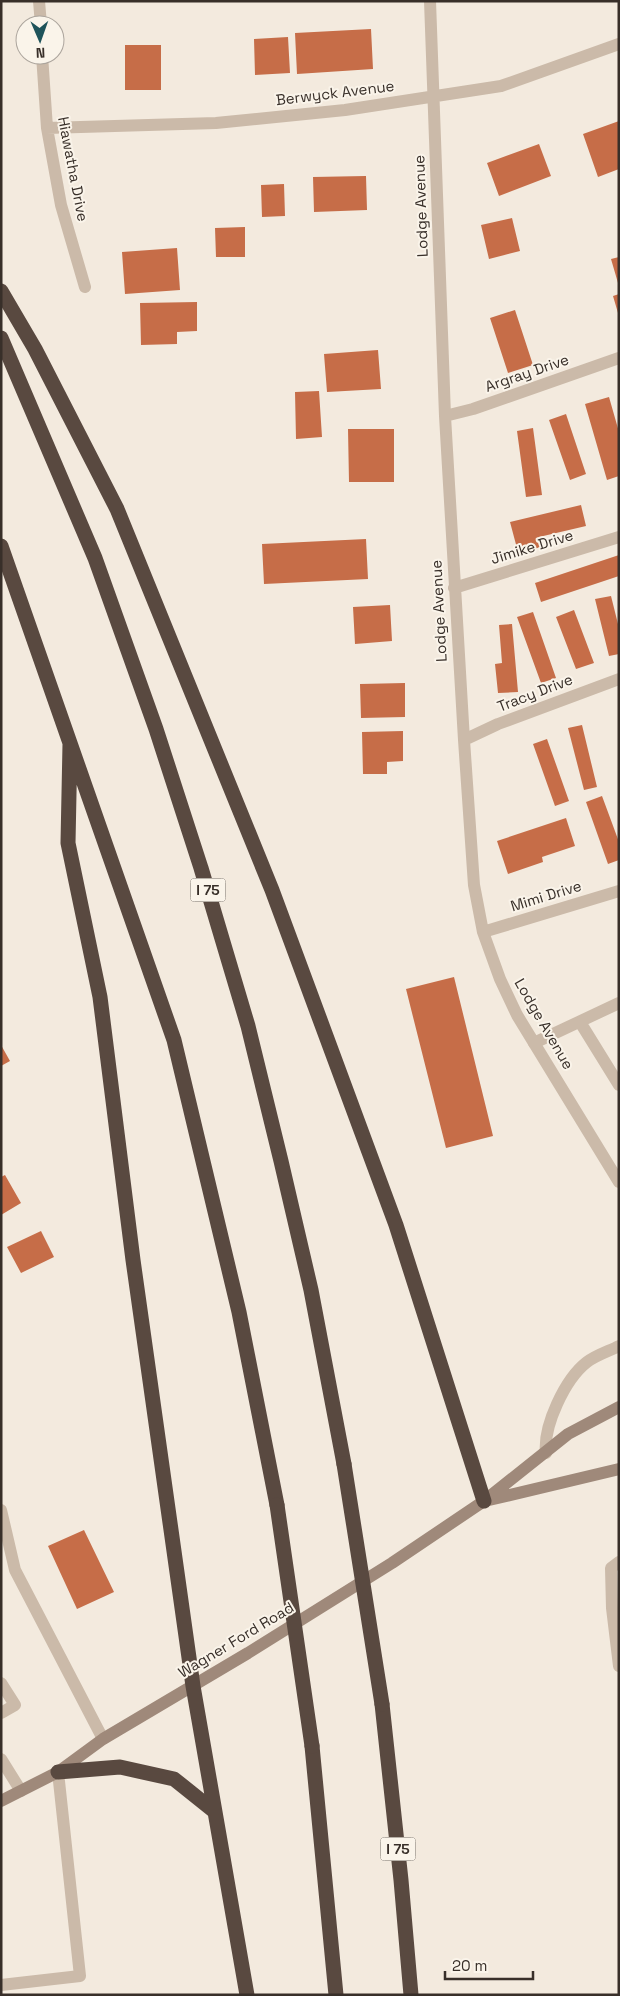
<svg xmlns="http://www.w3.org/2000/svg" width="620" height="1996" viewBox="0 0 620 1996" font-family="'Space Grotesk',sans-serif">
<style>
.building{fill:#c66d48}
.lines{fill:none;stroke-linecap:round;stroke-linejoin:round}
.service{stroke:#cbbaa9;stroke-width:12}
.minor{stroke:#cbbaa9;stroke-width:12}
.secondary{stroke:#9f897a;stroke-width:12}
.motorway{stroke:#594940;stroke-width:15}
.motorway-bridge{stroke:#594940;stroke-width:15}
.labels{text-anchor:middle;stroke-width:4;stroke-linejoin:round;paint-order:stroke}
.shield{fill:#faf4ea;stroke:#726a63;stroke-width:1}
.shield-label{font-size:14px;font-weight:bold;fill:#382f29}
.street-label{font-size:15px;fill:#382f29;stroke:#faf4ea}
</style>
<rect width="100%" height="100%" fill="#f3eade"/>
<path class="building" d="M371,29L373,69L297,74L295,33Z
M288,37L290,73L255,75L254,39Z
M125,45H161V90H125Z
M619,121V169L598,177L583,134Z
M539,144L551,176L499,196L487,163Z
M366,176L367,210L314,212L313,177Z
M284,184L285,216L262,217L261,185Z
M512,218L520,251L489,259L481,225Z
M245,227V257H216L215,228Z
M177,248L180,290L125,294L122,252Z
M619,257V283H618L611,259Z
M619,294V313H618L613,296Z
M197,302V331L177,332V344L141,345L140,303Z
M515,310L533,365L508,373L490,318Z
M378,350L381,389L327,392L324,354Z
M319,391L322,437L296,439L295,392Z
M609,397L619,432V476L607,480L585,404Z
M566,414L586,474L570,480L549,420Z
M533,428L542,495L526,497L517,431Z
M348,429H394V482H349Z
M581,505L586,526L539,537L542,547L518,552L510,522Z
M366,539L368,579L264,584L262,544Z
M619,555V576L541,602L535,583Z
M611,596L619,628V654L609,656L595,599Z
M390,605L392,641L355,644L353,607Z
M574,610L594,663L576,669L556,617Z
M533,612L556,678L541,683L517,617Z
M512,624L518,692L498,693L495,664L502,663L499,625Z
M405,683V717L361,718L360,684Z
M582,725L597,787L584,790L568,728Z
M403,731V761L387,762V774H363L362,732Z
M547,739L569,801L555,806L533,744Z
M602,796L619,842V860L608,864L586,802Z
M566,818L575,846L542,857L543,862L508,874L497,841Z
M454,977L493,1136L446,1148L406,989Z
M1,1045L10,1061L1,1066Z
M5,1175L21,1203L1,1215V1177Z
M41,1231L54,1257L21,1273L7,1247Z
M84,1530L114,1592L77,1609L48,1546Z"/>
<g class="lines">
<path class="service" d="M580,1022L619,1085
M534,1043L619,1003
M1,1510L15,1570L103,1739
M619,1562L611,1568L612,1608L619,1666
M1,1683L15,1705L1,1713
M1,1759L21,1791
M1,1985L80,1976L58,1772"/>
<path class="minor" d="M39,1L41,25
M430,1L445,416L464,740L474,885L483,932L500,979L517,1015L619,1182
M42,55L47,128L61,205L85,287
M47,128L216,123L345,110L501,86L619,44
M445,416L473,409L619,358
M454,588L619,537
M464,740L498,724L619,679
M483,932L619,891
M546,1453C543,1426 565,1379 587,1362C596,1355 609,1351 619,1346"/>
<path class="secondary" d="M489,1500L619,1469
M1,1801L58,1772L103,1739L248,1653L392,1563L484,1501L568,1434L619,1407"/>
<path class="motorway" d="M1,291L35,349L117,509L272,890L396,1225L484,1501
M1,338L95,558L156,729L201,868L248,1026L281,1161L311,1290L344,1464
M1,546L174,1040L239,1312L277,1505
M70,744L68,843L100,997L133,1260L193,1686L247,1995
M382,1704L401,1880L411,1995
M312,1746L336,1995
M58,1772L120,1767L174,1779L214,1811"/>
<path class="motorway-bridge" d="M344,1464L382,1704
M277,1505L312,1746"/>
</g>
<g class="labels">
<g class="shield">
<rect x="190.5" y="878.5" width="35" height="23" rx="4"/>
<rect x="380.5" y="1837.5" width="35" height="23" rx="4"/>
</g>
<g class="shield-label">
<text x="208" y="895">I 75</text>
<text x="398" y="1854">I 75</text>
</g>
<g class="street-label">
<text transform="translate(335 93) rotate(-7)" y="5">Berwyck Avenue</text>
<text transform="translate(73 169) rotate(79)" y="5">Hiawatha Drive</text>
<text transform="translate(421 206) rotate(-92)" y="5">Lodge Avenue</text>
<text transform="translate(527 373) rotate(-19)" y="5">Argray Drive</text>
<text transform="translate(532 547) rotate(-17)" y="5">Jimike Drive</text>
<text transform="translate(439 611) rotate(-93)" y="5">Lodge Avenue</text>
<text transform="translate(535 693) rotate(-21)" y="5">Tracy Drive</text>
<text transform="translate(546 896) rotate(-17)" y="5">Mimi Drive</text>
<text transform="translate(544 1024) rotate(60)" y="5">Lodge Avenue</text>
<text transform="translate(236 1640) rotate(-31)" y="5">Wagner Ford Road</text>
</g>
</g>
<rect width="620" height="1996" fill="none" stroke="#382f29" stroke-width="5"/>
<g transform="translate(40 40) rotate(178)"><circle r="24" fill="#faf4ea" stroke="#aca59d"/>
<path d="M0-4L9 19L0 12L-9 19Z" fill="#1e535a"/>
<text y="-8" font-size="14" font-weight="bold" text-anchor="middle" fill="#382f29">N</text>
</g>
<path d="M445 1971v8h88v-8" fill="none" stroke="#382f29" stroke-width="2.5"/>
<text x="452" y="1971" font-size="15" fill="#382f29" stroke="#faf4ea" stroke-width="4" paint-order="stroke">20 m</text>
</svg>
